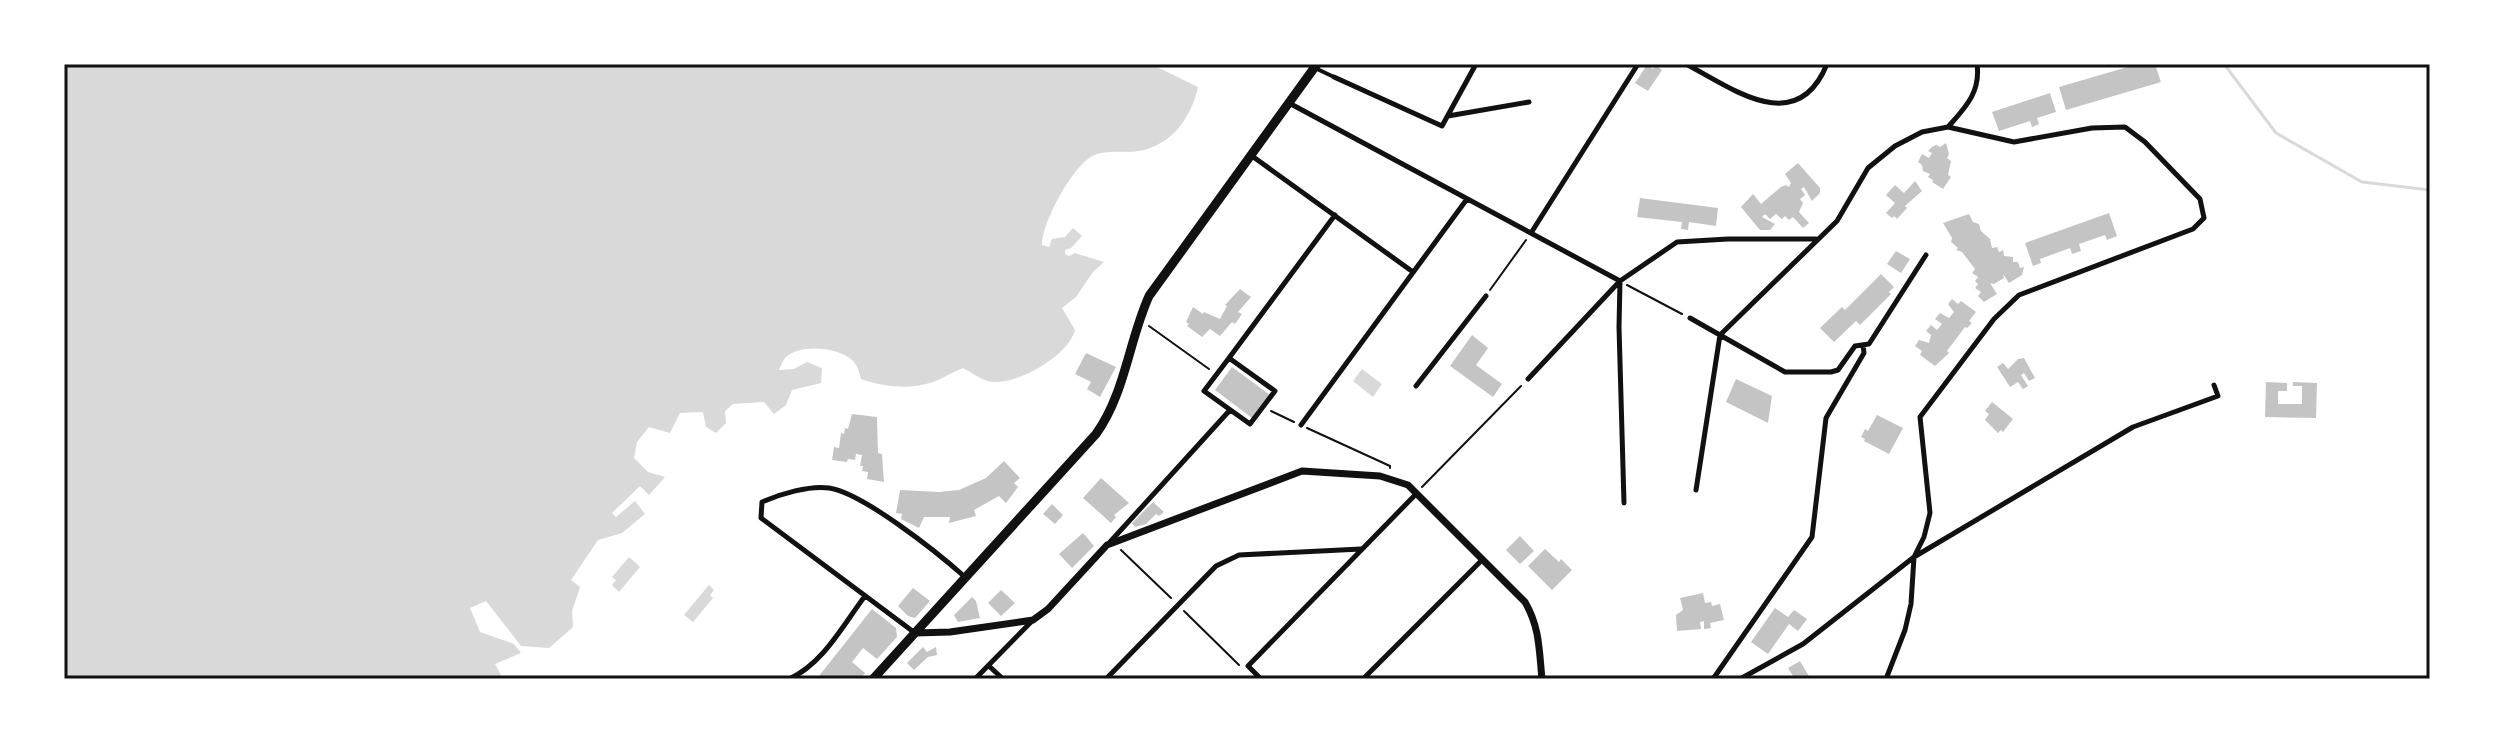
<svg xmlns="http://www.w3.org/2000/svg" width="2494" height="743" viewBox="0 0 2494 743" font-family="'Nunito Sans',sans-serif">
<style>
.water{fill:#d9d9d9}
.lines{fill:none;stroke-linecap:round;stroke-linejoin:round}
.stream{stroke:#d9d9d9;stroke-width:3}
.building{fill:#c4c4c4}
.path{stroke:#111;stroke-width:2}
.pedestrian{stroke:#111;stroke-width:4}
.minor{stroke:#111;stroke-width:5}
.tertiary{stroke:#111;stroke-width:7}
.primary{stroke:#111;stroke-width:9}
.neatline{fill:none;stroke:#111;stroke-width:3}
</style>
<rect width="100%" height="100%" fill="#fff"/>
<path class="water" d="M64,64H1151L1198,87C1191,118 1172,145 1139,151C1125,153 1111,150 1097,154C1075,160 1042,222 1042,245L1049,247L1052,239L1065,237L1073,228L1082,236L1071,248L1065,250V254L1069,256L1075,253L1104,262L1093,272L1076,297L1062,308L1075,330C1068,356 1019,384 992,382C983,381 971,372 963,368C953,372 943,378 933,382C911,390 883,387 861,379C859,372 858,366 853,361C840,347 799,343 785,358C784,359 779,369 779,370L794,369L807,362L822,368L821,383L792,390L786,405L774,414L764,402L733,404L725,411L726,423L716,433L706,427L703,412L680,413L670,433L649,427L637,442L634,458L648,472L665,477L649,495L640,486L612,513L616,517L635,501L645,514L622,533L598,540L571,580L580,587L572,611L573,627L549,648L521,646L486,601L470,608L480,632L514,644L521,653L495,664L503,679H64Z
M1362,369L1382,384L1373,397L1353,381Z
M629,557L640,567L619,592L612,585L616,580L612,577Z
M709,585L714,590L710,595L713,598L693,622L684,615Z"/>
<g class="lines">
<path class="stream" d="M2224,64L2276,133L2362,182L2430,190"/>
</g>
<path class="building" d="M2138,64H2155L2161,82L2066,110L2059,87Z
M1647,65L1653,69L1655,65L1662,70L1648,91L1635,83Z
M2050,93L2056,112L2037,118L2039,124L2032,127L2030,121L1999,131L1992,112Z
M1946,143L1949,154L1947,158L1951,161L1948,175L1951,177L1943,189L1932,182L1933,180L1928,177L1930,174L1923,171L1922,165L1918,162L1922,154L1929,158L1932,153L1928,151L1932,147L1936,145L1940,147Z
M1798,163L1820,188V193L1812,201L1804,187L1801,189L1805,195L1800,199L1803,203L1799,212L1809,223L1803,228L1793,217L1789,220L1785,216L1782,219L1776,214L1770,219L1765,214L1762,217L1775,224L1770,230H1760L1741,207L1753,194L1761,204L1781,187L1786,185L1789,187L1791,183L1785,174Z
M1915,181L1922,191L1905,206L1907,208L1897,219L1894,216L1892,218L1886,213L1895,203L1886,195L1895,185L1904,193Z
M1640,198L1718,208L1716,226L1689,222L1688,230L1681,229L1682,222L1637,217Z
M2109,213L2117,236L2107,240L2105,235L2079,244L2081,251L2072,254L2070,248L2040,259L2041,263L2033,266L2025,243Z
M1969,214L1973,222L1979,224L1981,231L1990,239L1992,248L1997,247L1999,252L2003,250L2004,256L2013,257V262H2018L2020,268L2024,267L2022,275L2009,283L2003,274L2004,278L1994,284L1990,283L1997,294L1984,302L1978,296L1981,292L1975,288L1978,284L1975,281L1978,277L1972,273L1975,269L1962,252L1956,250L1958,248L1951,242L1952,238L1943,223Z
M1896,251L1910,259L1901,273L1887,264Z
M1881,274L1894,287L1889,292L1891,294L1860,325L1856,321L1834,342L1820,328L1842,307L1845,310Z
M1240,289L1251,297L1238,312L1242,314L1235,324L1232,322L1220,336L1210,329L1202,337L1187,326L1189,324L1186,322L1193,307L1203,314L1204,312L1220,319L1227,306L1225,305Z
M1952,299L1958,304L1961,301L1976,312L1969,321L1972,323L1967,328L1965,327L1947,351L1949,353L1935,366L1920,355L1922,351L1915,346L1919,340L1929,343L1931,335L1926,331L1931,325L1937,330L1942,324L1935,319L1940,313L1949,318L1954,312L1948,304Z
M1472,335L1488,348L1476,365L1502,384L1493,397L1450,366Z
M1086,353L1116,367L1100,397L1087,389L1091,382L1075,374Z
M2024,358L2035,378L2029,381L2024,373L2021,375L2028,386L2023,389L2018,382L2010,387L1997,367L2003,363L2008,369L2018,359Z
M1232,367L1270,395L1252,418L1215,390Z
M1736,379L1772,396L1768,423L1726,402Z
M2266,382L2287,383V391H2278V404H2302V386H2293V382L2317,383L2316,418L2265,417Z
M1992,402L2013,419L2003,432L2001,430L1998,433L1985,420L1989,414L1985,411Z
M852,414L877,417L878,453L882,454L884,482L867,479L868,472L862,471L863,466H860L862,455L856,454L855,460L848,459L847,462L832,460L834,447L839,448L841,433L844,434L845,428L848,429Z
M1877,415L1903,428L1889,454L1864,441L1865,439L1861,437L1865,429L1868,431Z
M1004,461L1020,478L1014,483L1018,487L1006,503L999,496L974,510L976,516L949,523L950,517H924L919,528L901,519L902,514L896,513L900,490L939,492L959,490L986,478Z
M1101,478L1129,503L1114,515L1116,517L1111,523L1083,498Z
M1153,502L1164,512L1159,516L1156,514L1146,524L1135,527L1132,523Z
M1052,504L1063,515L1055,524L1043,514Z
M1083,533L1094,546L1072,568L1059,554Z
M1520,536L1534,551L1520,564L1506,550Z
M1545,549L1559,562L1561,559L1572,570L1552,590L1528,566Z
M913,588L930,601L915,618L908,616L898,606Z
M1001,590L1015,603L1001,616L988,603Z
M1703,593L1705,603L1711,602L1712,606L1720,604L1724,620L1710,623L1711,628L1704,629V621L1700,622L1701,629L1677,631L1676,615L1683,610L1680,598Z
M972,597L976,601L980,618L958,622L954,615Z
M1775,608L1788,617L1794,610L1807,619L1798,631L1789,624L1768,654L1751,642Z
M872,609L896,628L897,637L877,659L863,648L852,662L865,673L860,679H822L819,676Z
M923,647L927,652L936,647L937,655L928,657L914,670L907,663Z
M1800,661L1810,678L1808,679H1795L1788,668Z"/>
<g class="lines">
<path class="path" d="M1627,285L1682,314
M1490,290L1526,240
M1149,326L1209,369
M1271,411L1294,422
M1307,428L1390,466V468
M1422,487L1521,386
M1121,550L1171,598
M1184,611L1239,665"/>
<path class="pedestrian" d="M1315,68L1334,77"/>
<path class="minor" d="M1686,64C1733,89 1797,138 1827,64
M1334,77L1442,126L1476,64
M1289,103L1620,281L1677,242L1728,239H1816
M1448,116L1529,102
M1948,127C1965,108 1981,92 1977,64
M1252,156L1413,272
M1531,233L1638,64
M1620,281L1619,327L1624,503
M1690,318L1785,372H1831L1838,370L1855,346L1869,344L1926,255
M1229,358L1275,391L1250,424L1204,391Z
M1229,358L1335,215
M1528,379L1619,282
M1416,386L1486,296
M1301,425L1467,199
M1696,490L1720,335L1837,221L1868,168L1895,146L1922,132L1948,127L2014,142L2092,128L2125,127L2145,142L2200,199L2204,218L2193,229L2019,295L1994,319L1920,417L1930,513L1924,537L1914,557L1911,604L1905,630L1886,679
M1110,542L1230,410
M915,633L761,518L762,502C780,494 810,485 829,488C863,493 938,553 965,577
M989,666L1003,679
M789,679C823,664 843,625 865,596
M975,679L1033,620
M1106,679L1216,566L1239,555L1361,549
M1261,679L1248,666L1416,494
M1363,679L1483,559
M1713,679L1812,537L1826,418L1864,353L1863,345
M1740,679L1803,644L1914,557L2133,427L2218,396L2214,385"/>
<path class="tertiary" d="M915,633L950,632L1033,620L1048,609L1107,545L1302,471L1380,476L1408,485L1525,602C1540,628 1539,650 1542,679"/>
<path class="primary" d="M873,679L1096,434C1125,394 1129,340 1149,296L1317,64"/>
</g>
<rect width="2494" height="743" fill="none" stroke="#ffffff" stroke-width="132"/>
<rect x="66" y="66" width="2362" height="611" class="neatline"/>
</svg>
